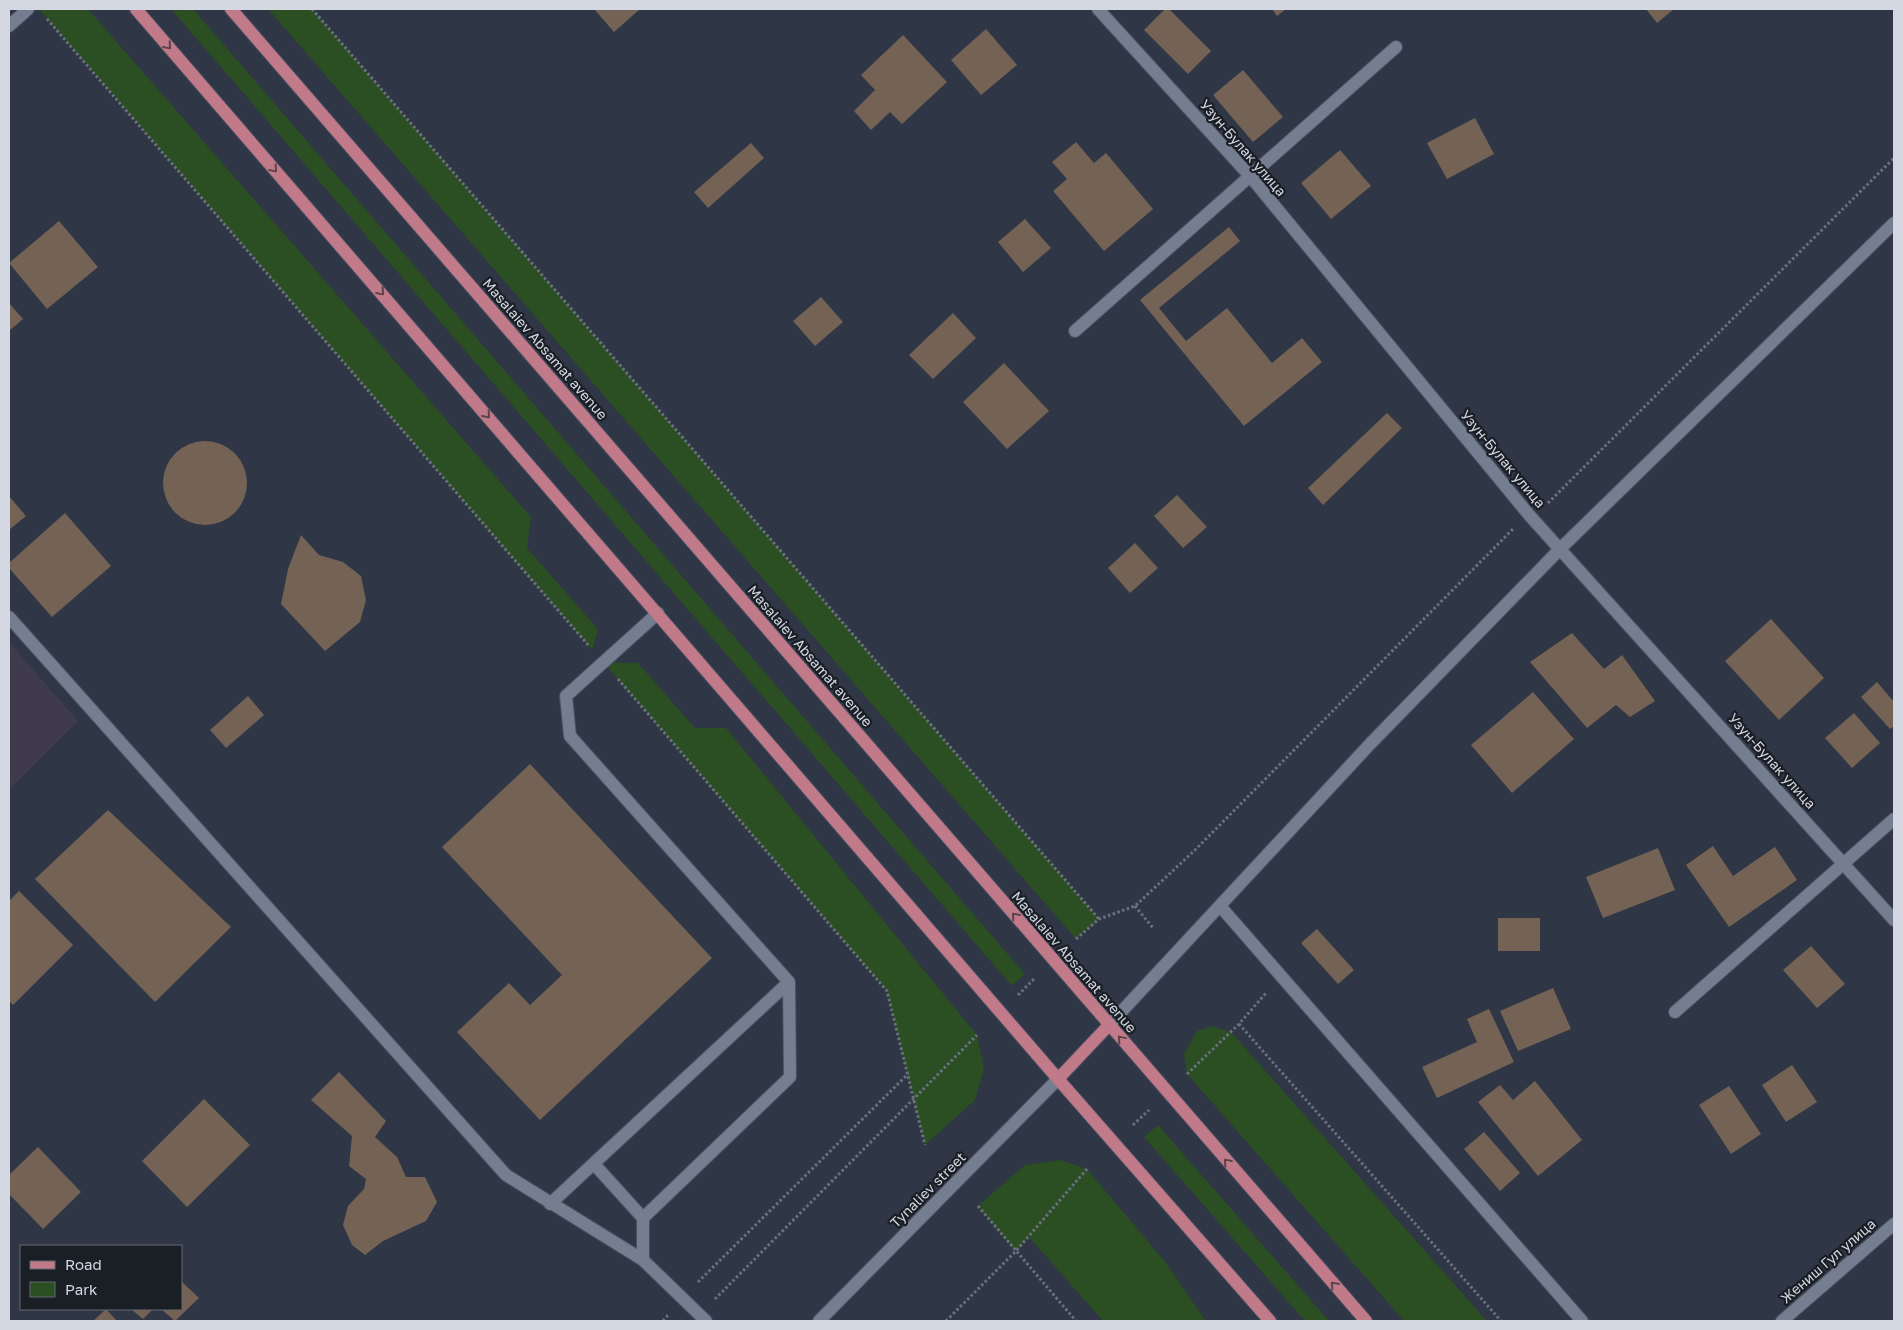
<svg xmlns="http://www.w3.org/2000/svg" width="1903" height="1330" viewBox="0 0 1903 1330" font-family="'Golos Text',sans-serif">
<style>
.education{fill:#3f3b4c}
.green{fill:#2b4e23}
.building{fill:#746355}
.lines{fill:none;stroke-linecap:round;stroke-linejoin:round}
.service-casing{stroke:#4c515f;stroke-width:14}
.minor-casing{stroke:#4c515f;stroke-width:14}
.tertiary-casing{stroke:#4c515f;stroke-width:14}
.secondary-casing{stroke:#4c515f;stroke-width:14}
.primary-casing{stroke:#4c515f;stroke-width:14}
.path{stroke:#6b717f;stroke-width:3;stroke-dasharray:2.5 2.5;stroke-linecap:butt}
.service{stroke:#757d90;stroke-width:12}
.minor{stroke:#757d90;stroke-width:12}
.tertiary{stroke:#757d90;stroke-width:12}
.secondary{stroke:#757d90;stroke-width:12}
.primary{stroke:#c17a89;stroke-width:12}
.oneway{stroke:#5d434d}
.labels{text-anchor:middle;stroke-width:4.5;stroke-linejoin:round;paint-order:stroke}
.street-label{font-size:14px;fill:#d4d8e3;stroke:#1a1e25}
</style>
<rect width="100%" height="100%" fill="#2f3646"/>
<path class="education" d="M9,642L78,721L9,790Z"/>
<path class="green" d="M39,9H88L531,517L527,548L598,629L592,650Z
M171,9H193L1025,974L1012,986Z
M268,9H312L1099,919L1076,939Z
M603,662L638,663L695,728H726L977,1035L984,1069L975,1100L925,1145L887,991Z
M1212,1026L1231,1032L1487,1321H1404L1187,1074L1184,1054L1197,1031Z
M1158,1125L1329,1321H1305L1144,1137Z
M1060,1160L1087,1169L1166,1263L1206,1321H1103L1029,1237L1015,1252L978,1206L1025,1165Z"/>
<path class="building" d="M594,9H640L614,32Z
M1165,9H1169L1211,51L1188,74L1144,30Z
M1272,9H1286L1277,16Z
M1646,9H1674L1657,23Z
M986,29L1017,65L981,95L951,60Z
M903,35L947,82L902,124L890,112L871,130L854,111L875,90L861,75Z
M1243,70L1283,117L1253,142L1213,95Z
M1475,118L1494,154L1447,179L1427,143Z
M1076,142L1094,163L1106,153L1153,209L1104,251L1053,191L1067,179L1052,162Z
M751,143L764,158L708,208L694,192Z
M1340,150L1371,186L1331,219L1301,183Z
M1025,219L1051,248L1023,272L998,242Z
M59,221L98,267L47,309L9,263Z
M1229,227L1240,241L1159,308L1186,341L1227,308L1272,363L1302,338L1322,362L1244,426L1140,300Z
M821,297L843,322L815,346L793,321Z
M9,303L23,319L9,331Z
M953,313L976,338L933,379L909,355Z
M1004,363L1049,411L1007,449L963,402Z
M1387,413L1402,428L1323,505L1308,488Z
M163 483a42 42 0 1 1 84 0a42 42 0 1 1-84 0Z
M1177,495L1207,527L1183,548L1154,516Z
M9,496L26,516L9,530Z
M65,513L111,566L52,617L9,568V563Z
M301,535L319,555L343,562L361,576L366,600L360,622L325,651L281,604L288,569Z
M1135,543L1158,568L1130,593L1108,568Z
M1771,619L1824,678L1779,720L1725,661Z
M1572,633L1604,669L1622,655L1655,701L1630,717L1616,705L1587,728L1530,662Z
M1877,682L1894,702V726L1890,729L1861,697Z
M1533,692L1574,739L1512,793L1471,745Z
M248,696L264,715L226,748L210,730Z
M1854,713L1880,743L1852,768L1825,738Z
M530,764L712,958L540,1120L457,1032L509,983L530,1005L562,975L442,847Z
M108,810L231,927L155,1002L35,879Z
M1713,846L1733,876L1775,847L1797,880L1729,927L1686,865Z
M1658,848L1675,890L1603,918L1586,877Z
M19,891L73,945L13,1005L9,1001V901Z
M1498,918H1540V951H1498Z
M1317,929L1354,970L1338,984L1301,943Z
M1811,946L1845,984L1817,1008L1783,970Z
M1553,988L1571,1029L1518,1051L1500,1011Z
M1489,1009L1514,1062L1437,1098L1422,1067L1477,1042L1467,1019Z
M1792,1065L1817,1102L1786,1122L1762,1085Z
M339,1072L386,1121L375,1137L397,1157L406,1177H425L437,1202L426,1221L383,1241L365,1255L352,1245L343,1225L348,1206L364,1189L366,1179L349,1166L352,1136L311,1100Z
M1535,1081L1582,1140L1538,1176L1478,1102L1500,1085L1513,1100Z
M1729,1086L1761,1134L1731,1154L1699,1105Z
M204,1099L250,1145L187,1207L142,1161Z
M1484,1132L1520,1173L1500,1191L1464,1149Z
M38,1147L81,1192L43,1229L9,1194V1175Z
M181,1281L199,1298L175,1321L161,1309H181Z
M106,1309L117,1321H93Z
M131,1309H153L143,1319Z"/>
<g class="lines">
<g class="service-casing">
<path id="service" d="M1220,906L1582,1321
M594,1164L643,1218
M550,1204L789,982L570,736L566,696L658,613
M643,1260V1218L790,1077L789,982"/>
</g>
<g class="minor-casing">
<path id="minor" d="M1098,9L1250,176L1530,516L1894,920
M9,26L28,9
M1075,331L1396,47
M9,617L506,1175L643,1260L706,1321
M1675,1012L1894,819
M1782,1321L1894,1224"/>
</g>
<g class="tertiary-casing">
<path id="tertiary" d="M1109,1025L1371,743L1561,548L1894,223"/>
</g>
<g class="secondary-casing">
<path id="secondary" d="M819,1321L1058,1079"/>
</g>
<g class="primary-casing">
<path id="primary" d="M136,9L1058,1079L1270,1321
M231,9L1366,1321
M1058,1079L1109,1025"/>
</g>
<path class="path" d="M312,9L1099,919
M47,19L589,646
M1548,503L1894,158
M618,679L887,991L925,1145
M1135,906L1153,928
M1076,939L1099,919L1135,906L1194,851L1513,529
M1018,995L1034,979
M1239,1024L1501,1321
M1187,1074L1239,1024L1266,993
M1133,1125L1149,1110
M978,1206L1076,1321
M698,1282L908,1074
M715,1299L977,1035
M663,1321L668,1315
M946,1321L1015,1252L1087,1169"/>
<use href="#service" class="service"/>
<use href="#minor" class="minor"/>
<use href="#tertiary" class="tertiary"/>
<use href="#secondary" class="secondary"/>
<use href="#primary" class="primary"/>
</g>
<defs><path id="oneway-chevron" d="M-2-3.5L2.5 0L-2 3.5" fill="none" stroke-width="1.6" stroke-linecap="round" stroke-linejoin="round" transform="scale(1.25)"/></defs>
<g class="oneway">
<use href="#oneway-chevron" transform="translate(168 46) rotate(49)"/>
<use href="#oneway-chevron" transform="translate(274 169) rotate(49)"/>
<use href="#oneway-chevron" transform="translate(381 292) rotate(49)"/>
<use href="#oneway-chevron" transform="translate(487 415) rotate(49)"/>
<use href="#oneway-chevron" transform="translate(1015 916) rotate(-131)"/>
<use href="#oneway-chevron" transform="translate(1121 1039) rotate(-130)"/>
<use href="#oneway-chevron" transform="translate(1227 1162) rotate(-131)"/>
<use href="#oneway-chevron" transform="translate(1334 1285) rotate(-131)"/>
</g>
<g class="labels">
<g class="street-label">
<text transform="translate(1243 148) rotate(49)" y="5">Узун-Булак улица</text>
<text transform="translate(545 349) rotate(49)" y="5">Masalaiev Absamat avenue</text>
<text transform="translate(1503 459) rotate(50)" y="5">Узун-Булак улица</text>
<text transform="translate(810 656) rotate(49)" y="5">Masalaiev Absamat avenue</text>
<text transform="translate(1772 761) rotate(48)" y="5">Узун-Булак улица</text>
<text transform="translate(1074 962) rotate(49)" y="5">Masalaiev Absamat avenue</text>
<text transform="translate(928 1190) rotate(-45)" y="5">Tynaliev street</text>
<text transform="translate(1828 1261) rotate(-41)" y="5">Жениш Гул улица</text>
</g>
</g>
<rect width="1903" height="1330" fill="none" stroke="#d4d8e3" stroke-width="20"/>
<rect x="20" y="1245" width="162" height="65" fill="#1a1e25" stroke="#646871"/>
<rect x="30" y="1261" width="25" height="8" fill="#c17a89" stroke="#646871"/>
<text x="65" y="1270" font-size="15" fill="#d4d8e3">Road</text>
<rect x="30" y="1282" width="25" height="15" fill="#2b4e23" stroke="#646871"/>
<text x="65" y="1295" font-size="15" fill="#d4d8e3">Park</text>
</svg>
